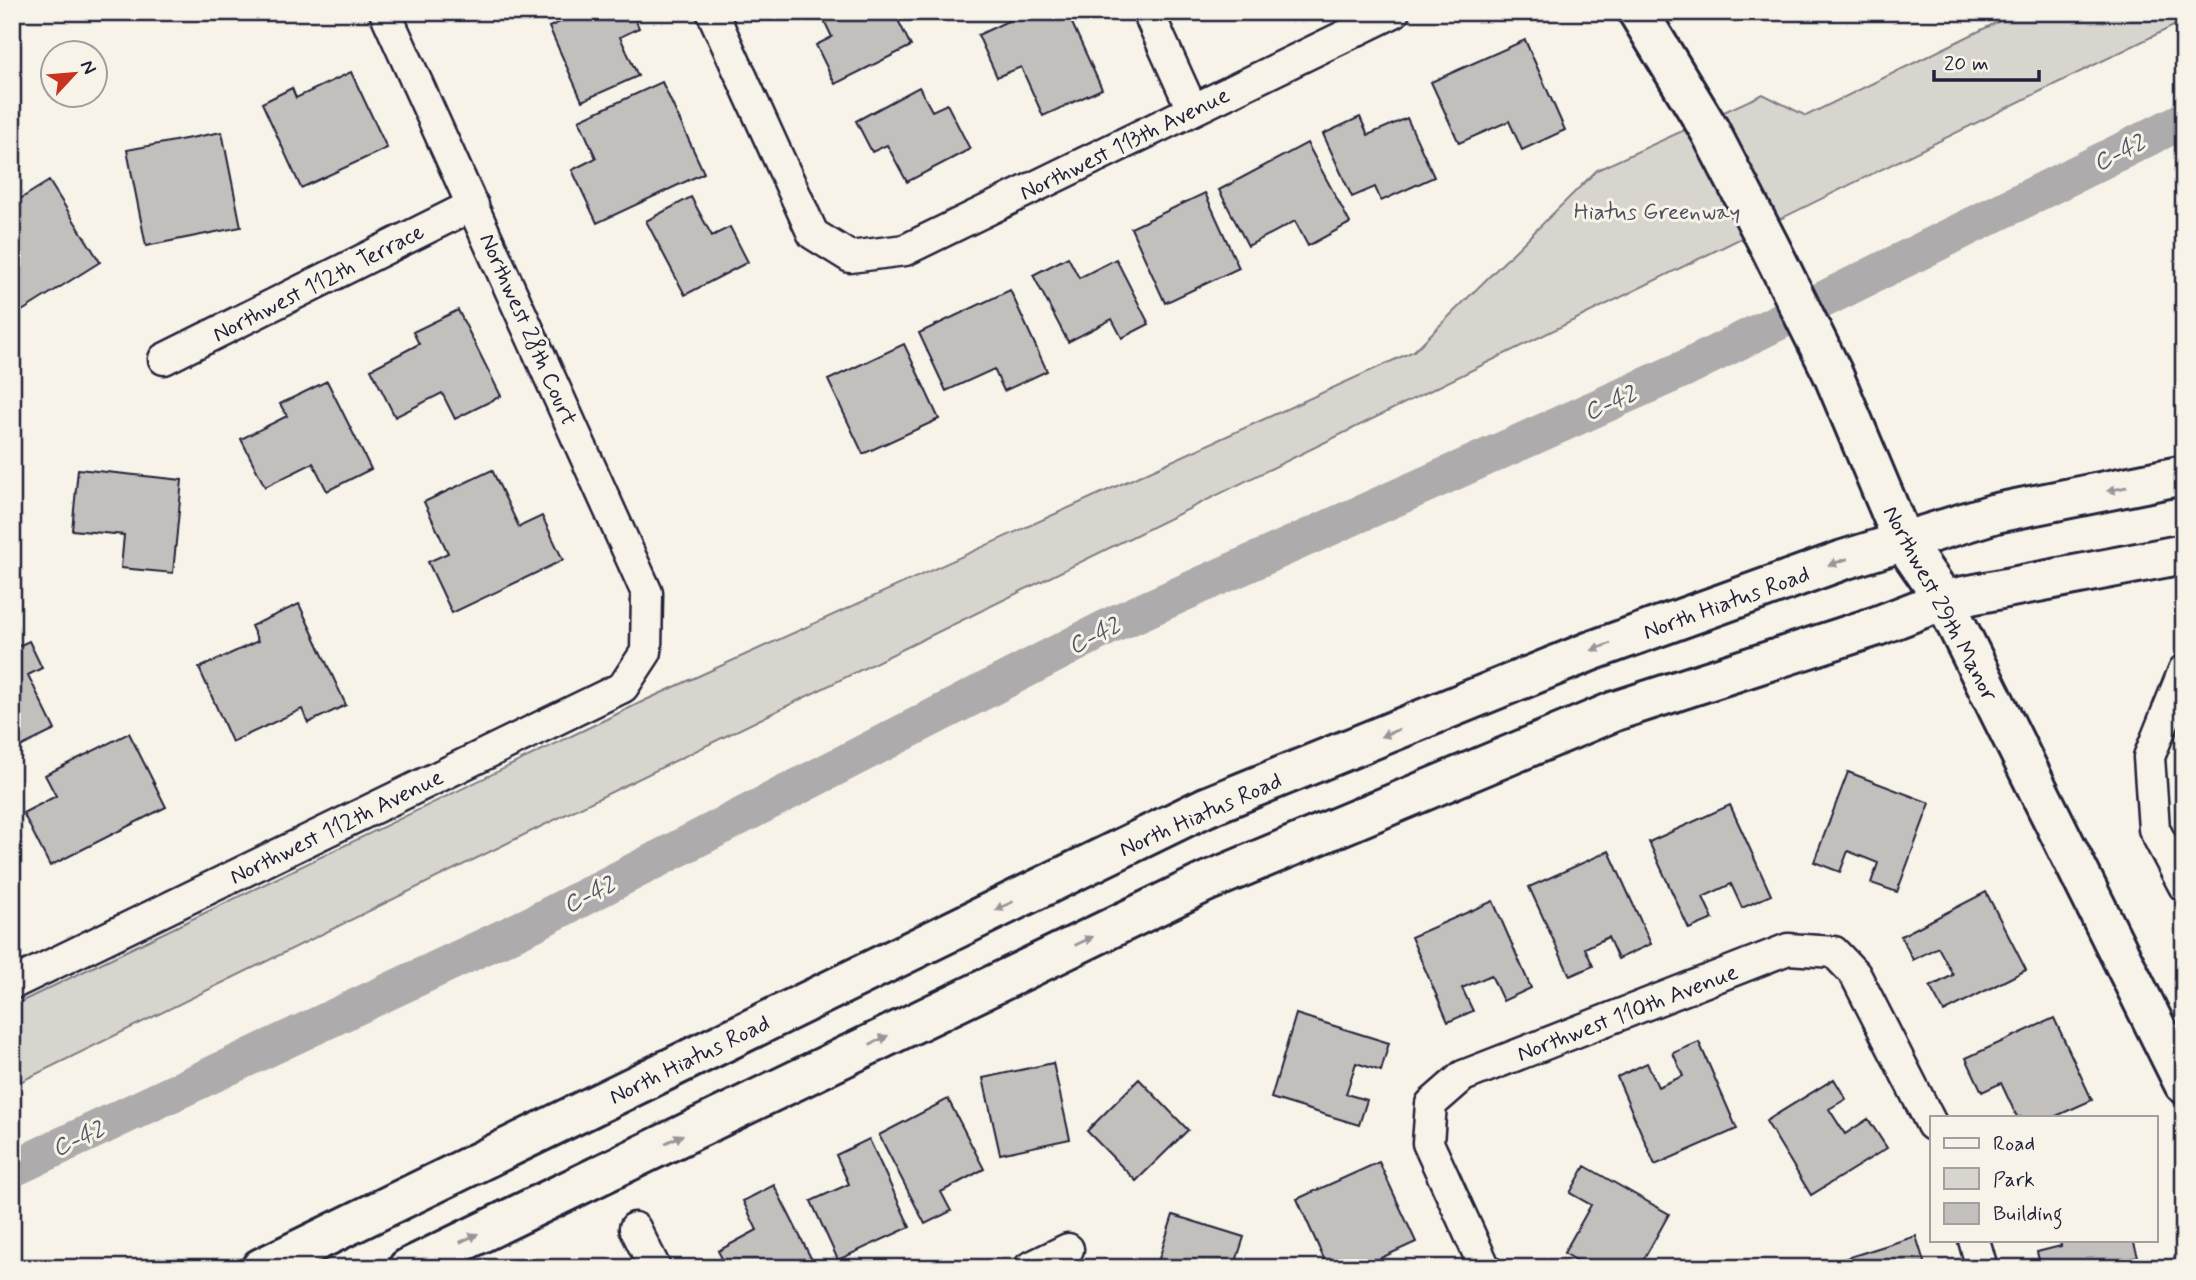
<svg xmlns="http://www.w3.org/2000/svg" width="2196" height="1280" viewBox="0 0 2196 1280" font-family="Mynerve,sans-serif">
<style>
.green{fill:#d8d5cf;stroke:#7d7c85;stroke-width:2}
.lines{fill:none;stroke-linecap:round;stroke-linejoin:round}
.canal{stroke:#aeabad;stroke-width:37}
.building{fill:#c2bfbd;stroke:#22223b;stroke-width:2}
.street-casing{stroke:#22223b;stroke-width:35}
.secondary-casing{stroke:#22223b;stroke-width:44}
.street{stroke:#f7f3e8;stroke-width:30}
.secondary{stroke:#f7f3e8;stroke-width:38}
.oneway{fill:#97959a}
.labels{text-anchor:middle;stroke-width:6;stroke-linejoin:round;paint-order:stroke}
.street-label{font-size:23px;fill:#22223b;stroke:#f7f3e8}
.park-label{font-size:23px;fill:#504f60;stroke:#f7f3e8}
.water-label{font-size:24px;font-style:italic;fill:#535263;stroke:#f7f3e8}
</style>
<rect width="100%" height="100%" fill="#f7f3e8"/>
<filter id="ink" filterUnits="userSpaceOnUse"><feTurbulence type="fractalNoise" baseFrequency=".0143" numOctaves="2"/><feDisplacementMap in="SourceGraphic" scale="14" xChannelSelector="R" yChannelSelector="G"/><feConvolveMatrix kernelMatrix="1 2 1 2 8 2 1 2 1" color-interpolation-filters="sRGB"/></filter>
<g filter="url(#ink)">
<path class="green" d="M2018,12H2184V21L12,1086V1006L648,699L1414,351L1597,170L1763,94L1806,116Z"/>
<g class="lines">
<path class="canal" d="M12,1169L532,924L1112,625L1686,368L2184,120"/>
</g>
<path class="building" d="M582,12H632L639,28L620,37L638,76L582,101L549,27Z
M820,12H894L911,46L835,84L816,45L832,37Z
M1027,12H1067L1102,89L1043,116L1021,67L997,77L978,35Z
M1525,40L1565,130L1522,150L1509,121L1459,143L1431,82Z
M351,72L387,148L301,188L262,103L292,88L296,98Z
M662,82L704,173L597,223L572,170L596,158L579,120Z
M919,87L932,111L947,104L970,149L907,182L887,145L872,152L856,121Z
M1360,117L1368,135L1407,118L1434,177L1381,201L1375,187L1352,197L1323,134Z
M222,132L241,227L146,246L127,150Z
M1307,143L1350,223L1308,246L1295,221L1248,246L1219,190Z
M49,181L100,262L22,311L12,296V204Z
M1205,193L1239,268L1165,303L1131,228Z
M691,197L712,236L730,227L748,262L685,295L646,221Z
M1068,257L1079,278L1116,259L1149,324L1122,338L1112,319L1068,342L1033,275Z
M1010,290L1047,371L1004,391L994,369L946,391L919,333Z
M458,310L501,396L455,419L442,393L395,417L371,369L419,344L413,332Z
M904,344L939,419L863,454L828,380Z
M327,381L371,469L327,491L313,463L265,487L241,439L287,416L280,404Z
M78,469L182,480L173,573L121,568L124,535L72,530Z
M492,470L519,527L542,516L563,560L452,613L428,562L448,553L424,502Z
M299,604L346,705L308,723L302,709L232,742L199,668L258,641L251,626Z
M29,641L42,668L28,675L55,730L12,751V649Z
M129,733L166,807L50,866L23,813L56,796L45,775Z
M1848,772L1930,803L1897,892L1871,883L1878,863L1848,851L1840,872L1814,862Z
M1730,805L1771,895L1742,908L1731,884L1703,897L1713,919L1689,929L1649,842Z
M1609,851L1651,944L1618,959L1608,937L1585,948L1593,966L1570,976L1529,887Z
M1986,892L2026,970L1944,1012L1930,987L1953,975L1938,947L1913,960L1901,936Z
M1493,901L1531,988L1503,1001L1491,975L1462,988L1473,1011L1448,1022L1411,937Z
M1296,1014L1389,1043L1381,1071L1356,1063L1346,1094L1367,1100L1359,1125L1271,1098Z
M2054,1018L2092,1100L2054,1117H2017L2001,1083L1982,1092L1966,1058Z
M1699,1042L1737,1129L1655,1165L1617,1077L1647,1063L1658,1087L1683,1076L1673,1053Z
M1053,1063L1070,1139L1000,1154L983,1078Z
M1139,1079L1188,1130L1136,1181L1087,1131Z
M1834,1079L1846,1099L1829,1109L1845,1134L1868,1119L1887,1148L1811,1195L1766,1121Z
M948,1099L984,1169L941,1192L951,1211L925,1224L879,1135Z
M869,1139L910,1227L838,1260L811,1201L849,1184L836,1155Z
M1379,1162L1416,1242L1359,1268H1328L1297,1199Z
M1585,1166L1669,1214L1639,1268H1590L1564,1253L1591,1205L1570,1193Z
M774,1185L816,1268H727L718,1251L757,1230L743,1201Z
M1173,1215L1244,1237L1234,1268H1156Z
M1916,1236L1925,1265L1915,1268H1836L1834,1262Z
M2060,1240H2133L2138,1257L2095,1268H2041L2037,1252L2061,1246Z"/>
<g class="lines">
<g class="street-casing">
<path id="street" d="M712,12L813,234L850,257L905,250L1394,12
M1148,12L1192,109
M164,359L473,205
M2184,670L2149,757L2154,829L2184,886
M12,984L623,687L646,652L647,593L385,12
M635,1228L655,1268
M1974,1240L1982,1268
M1029,1268L1068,1249
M1485,1268L1428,1143L1431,1104L1463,1076L1788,949L1834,952L1855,974L1932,1125"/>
</g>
<g class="secondary-casing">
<path id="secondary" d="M1638,12L1710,131L1770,247L1832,372L1903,541L1944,600L2184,1084
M261,1268L1206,807L1591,651L1843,560L1996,513L2184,475
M408,1268L1206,882L1615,711L1877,626L1944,600L2184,554"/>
</g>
<use href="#street" class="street"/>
<use href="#secondary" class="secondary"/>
</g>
<defs><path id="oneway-solid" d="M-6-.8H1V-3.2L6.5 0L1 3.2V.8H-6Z" transform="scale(1.75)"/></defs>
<g class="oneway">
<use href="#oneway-solid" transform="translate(2117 489) rotate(169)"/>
<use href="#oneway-solid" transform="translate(1838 562) rotate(161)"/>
<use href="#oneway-solid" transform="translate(1601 647) rotate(160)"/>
<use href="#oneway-solid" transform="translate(1390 733) rotate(158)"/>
<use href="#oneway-solid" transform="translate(1004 906) rotate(154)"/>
<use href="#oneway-solid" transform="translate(1084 941) rotate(-26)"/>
<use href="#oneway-solid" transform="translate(879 1040) rotate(-26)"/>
<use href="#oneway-solid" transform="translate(674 1139) rotate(-26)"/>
<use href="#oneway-solid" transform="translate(469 1238) rotate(-26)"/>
</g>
</g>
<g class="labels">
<g class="street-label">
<text transform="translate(1124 143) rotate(-26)" y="8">Northwest 113th Avenue</text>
<text transform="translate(318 282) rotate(-27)" y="8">Northwest 112th Terrace</text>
<text transform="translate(529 329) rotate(66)" y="8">Northwest 28th Court</text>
<text transform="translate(1726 602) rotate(-20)" y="8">North Hiatus Road</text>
<text transform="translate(1941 603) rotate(62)" y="8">Northwest 29th Manor</text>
<text transform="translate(1200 814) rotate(-24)" y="8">North Hiatus Road</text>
<text transform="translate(336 826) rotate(-26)" y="8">Northwest 112th Avenue</text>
<text transform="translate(1627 1012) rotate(-21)" y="8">Northwest 110th Avenue</text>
<text transform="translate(689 1059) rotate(-26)" y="8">North Hiatus Road</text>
</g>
<g class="park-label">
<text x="1657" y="219">Hiatus Greenway</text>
</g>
<g class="water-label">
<text transform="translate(2119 152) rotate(-27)" y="8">C-42</text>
<text transform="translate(1610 402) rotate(-24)" y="8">C-42</text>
<text transform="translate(1094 635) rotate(-27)" y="8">C-42</text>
<text transform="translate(589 894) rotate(-27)" y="8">C-42</text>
<text transform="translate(78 1138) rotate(-25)" y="8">C-42</text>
</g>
</g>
<rect width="2196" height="1280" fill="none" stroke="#f7f3e8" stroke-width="42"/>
<rect x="21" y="21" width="2154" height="1238" fill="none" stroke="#22223b" stroke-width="2.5" filter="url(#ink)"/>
<rect x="1930" y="1116" width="228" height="126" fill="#f7f3e8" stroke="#a29fa3" stroke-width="2"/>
<rect x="1944" y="1138" width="35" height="10" fill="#f7f3e8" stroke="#a29fa3" stroke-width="2"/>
<text x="1993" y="1150" font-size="21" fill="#22223b">Road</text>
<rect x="1944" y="1168" width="35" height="21" fill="#d8d5cf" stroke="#a29fa3" stroke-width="2"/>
<text x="1993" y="1186" font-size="21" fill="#22223b">Park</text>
<rect x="1944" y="1203" width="35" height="21" fill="#c2bfbd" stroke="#a29fa3" stroke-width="2"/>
<text x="1993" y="1220" font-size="21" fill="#22223b">Building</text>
<g transform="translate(74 74) rotate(64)"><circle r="33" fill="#f7f3e8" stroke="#a29fa3" stroke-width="2"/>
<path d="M0-5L12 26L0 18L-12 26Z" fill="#c8321e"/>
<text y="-10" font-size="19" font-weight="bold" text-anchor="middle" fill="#22223b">N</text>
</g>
<path d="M1934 70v10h105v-10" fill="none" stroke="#22223b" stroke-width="3.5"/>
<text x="1944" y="70" font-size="21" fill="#22223b" stroke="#f7f3e8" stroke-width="5" paint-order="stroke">20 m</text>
</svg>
